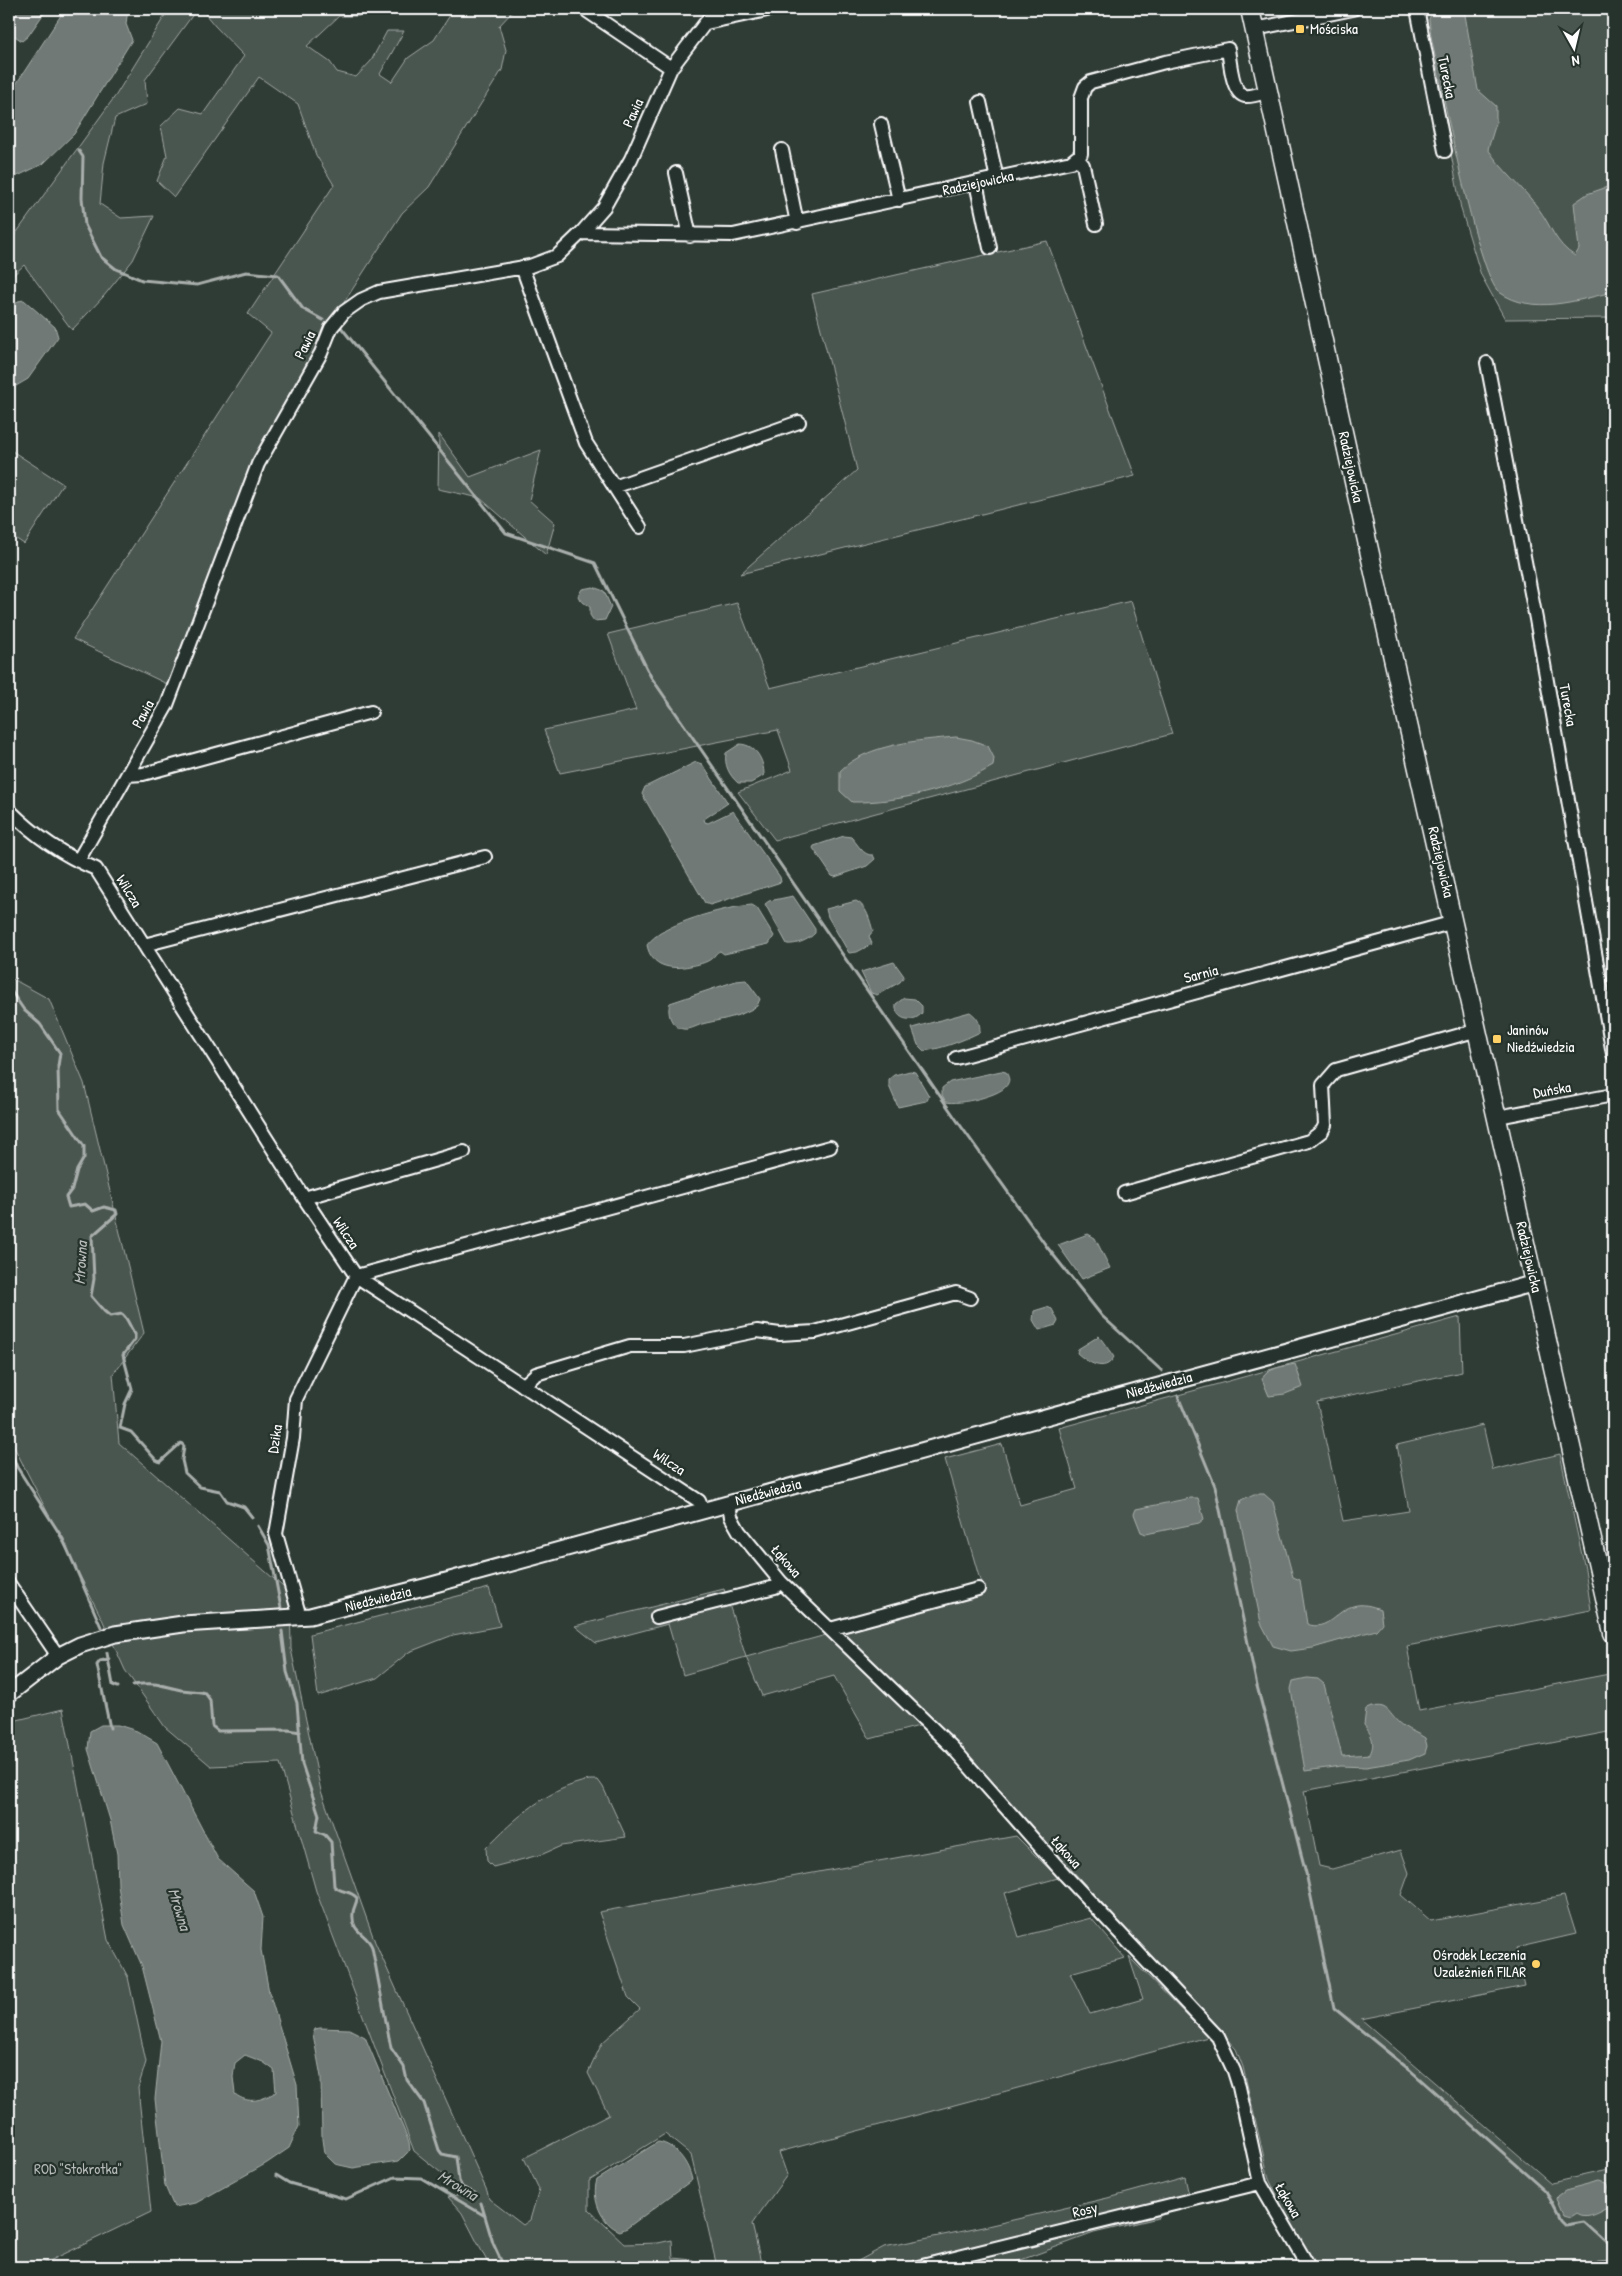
<svg xmlns="http://www.w3.org/2000/svg" width="1622" height="2276" viewBox="0 0 1622 2276" font-family="'Patrick Hand',sans-serif">
<style>
.green{fill:#4a544f;stroke:#a4aaa7}
.water{fill:#707975;stroke:#a9afac;fill-rule:evenodd}
.lines{fill:none;stroke-linecap:round;stroke-linejoin:round}
.stream{stroke:#a9afac;stroke-width:3}
.minor-casing{stroke:#fff;stroke-width:16}
.tertiary-casing{stroke:#fff;stroke-width:19}
.secondary-casing{stroke:#fff;stroke-width:21}
.minor{stroke:#26332d;stroke-width:12}
.tertiary{stroke:#26332d;stroke-width:15}
.secondary{stroke:#26332d;stroke-width:18}
.poi-dot{fill:#ffd166;stroke:#26332d;stroke-width:2}
.labels{text-anchor:middle;stroke-width:4.5;stroke-linejoin:round;paint-order:stroke}
.poi-label{font-size:15px;fill:#fff;stroke:#26332d;text-anchor:start}
.street-label{font-size:15px;fill:#fff;stroke:#26332d}
.park-label{font-size:15px;fill:#b7bbb9;stroke:#26332d}
.water-label{font-size:16px;font-style:italic;fill:#b8bcba;stroke:#26332d}
</style>
<rect width="100%" height="100%" fill="#2f3b35"/>
<filter id="ink" filterUnits="userSpaceOnUse"><feTurbulence type="fractalNoise" baseFrequency=".02" numOctaves="2"/><feDisplacementMap in="SourceGraphic" scale="10" xChannelSelector="R" yChannelSelector="G"/><feConvolveMatrix kernelMatrix="1 2 1 2 8 2 1 2 1" color-interpolation-filters="sRGB"/></filter>
<g filter="url(#ink)">
<path class="green" d="M169,9H197L145,80L147,104L115,118L104,163L100,204L121,218L154,216L133,260L103,297L72,330L24,265L9,279V244L12,239L116,95Z
M201,9H361L359,16H339L307,46L330,62L337,72L356,77L371,61L387,31H404L380,74L392,82L408,58L434,40L454,9H512L513,11L499,26L506,50L502,70L429,187L402,213L339,310L253,463L167,684L73,639L271,333L248,314L334,185L316,155L298,104L259,77L174,197L157,181L167,156L161,126L180,108L203,114L244,56L215,26Z
M1426,9H1613V318L1505,319L1481,275L1461,209L1426,16Z
M1047,241L1135,476L740,574L857,470L812,294Z
M439,434L470,477L541,450L529,500L555,523L546,555L480,498L438,489Z
M9,449L63,484L24,544L9,534Z
M1131,601L1172,734L775,840L738,792L792,770L778,730L560,773L544,730L636,710L608,634L737,603L770,688Z
M9,977L49,999L84,1083L144,1333L113,1374L119,1443L290,1593L291,1649L321,1791L375,1942L487,2191L489,2199L523,2225L530,2220L539,2189L524,2158L609,2115L588,2073L602,2043L640,2009L628,1997L599,1912L1016,1836L1058,1878L1005,1893L1019,1937L1091,1918L1125,1958L1070,1973L1090,2014L1143,1999L1129,1957L1208,2037L779,2152L787,2175L752,2224L762,2267H717L691,2155L665,2134L589,2181V2210L625,2244L658,2243L672,2240L673,2258L693,2260L694,2267H490L462,2213L448,2197L466,2193L414,2151L316,1891L280,1763L211,1766L165,1727L125,1670L102,1619L9,1437Z
M1460,1317L1462,1372L1317,1402L1343,1521L1409,1511L1397,1445L1483,1425L1493,1470L1560,1454L1585,1569L1591,1610L1407,1646L1419,1711L1609,1674L1613,1701V1731L1304,1791L1319,1866L1332,1869L1401,1850L1409,1873L1401,1895L1431,1921L1564,1896L1576,1934L1516,1948L1525,1986L1361,2019L1551,2183L1613,2169V2267H1317L1292,2228L1269,2179L1243,2067L1236,2049L958,1746L843,1633L984,1594L945,1459L1002,1444L1020,1505L1077,1489L1059,1428Z
M489,1588L500,1626L453,1635L409,1652L377,1678L318,1696L310,1634Z
M724,1589L746,1657L826,1635L923,1725L870,1739L834,1676L762,1696L746,1657L683,1675L668,1624L596,1643L575,1626Z
M63,1709L108,1940L128,1977L146,2062L138,2088L151,2212L37,2267H10L9,1722Z
M589,1780H598L603,1787L626,1837L561,1846L543,1854L493,1867L487,1861L486,1848C515,1818 547,1789 589,1780Z
M1185,2177L1188,2191L1158,2218L1094,2233L1002,2267H847L884,2247L983,2227L1116,2196Z"/>
<path class="water" d="M9,9H47L28,36L22,41L9,32Z
M65,9H128L126,24L132,40L74,134L43,164L9,180V95Z
M1434,9H1464L1478,90L1496,106V123L1488,149C1502,171 1523,187 1538,208C1551,225 1555,244 1575,256L1579,249L1574,203L1587,194L1613,185V292C1577,300 1533,316 1499,292C1478,277 1439,74 1431,36L1429,19Z
M24,300L55,327L58,337L28,379L16,386L9,379V313L18,301Z
M593,587L604,591L611,607L605,620L594,621L590,615V607L580,600L578,596L582,589Z
M956,737L972,740L988,746L994,758L993,766C955,789 896,803 852,802L840,791V771C866,744 920,740 956,737Z
M740,744C756,745 764,760 764,775L751,783H738C729,775 724,765 726,753Z
M696,762L702,764L728,803L704,819L705,822L708,823L733,811L780,877L781,882L710,905L705,903L642,794L645,787Z
M844,836L851,837C858,844 863,856 873,855L875,859L867,866L835,877L832,876L813,848L814,846Z
M793,896L815,929V933C809,940 796,945 787,944L765,904L769,901Z
M856,901C867,906 870,921 873,931L869,936L872,944L857,952L849,953L828,917L826,909Z
M752,905L757,908L774,936L769,944L724,954L720,951C715,953 716,955 712,958C707,963 696,965 690,966C671,970 651,967 647,945C662,923 726,907 752,905Z
M894,962L904,976L900,982L877,995L871,993L861,972Z
M746,980L760,999L757,1006C742,1016 725,1019 706,1023C700,1024 694,1028 688,1029C673,1031 666,1015 670,1003L736,981Z
M904,998L915,999L922,1006V1013C913,1024 894,1020 896,1004Z
M970,1012C978,1018 980,1022 980,1032C962,1041 944,1048 924,1051L918,1045L912,1028Z
M910,1071L915,1072L929,1096L926,1101L898,1107L889,1086V1079L894,1075Z
M1001,1071L1006,1072C1008,1076 1010,1079 1008,1083C1004,1096 957,1105 946,1102L942,1095V1088L950,1082Z
M1088,1234L1095,1238L1110,1268L1082,1279L1058,1245Z
M1047,1307L1052,1309L1058,1321L1056,1325L1039,1330L1033,1320L1034,1311Z
M1099,1336L1114,1357C1105,1374 1087,1362 1077,1353L1078,1349Z
M1295,1364L1303,1387L1285,1394L1269,1396L1262,1379C1268,1367 1283,1367 1295,1364Z
M1254,1494H1264L1273,1502L1293,1577L1300,1580L1307,1624C1328,1632 1335,1611 1353,1606C1362,1603 1372,1606 1380,1609L1382,1623L1376,1630L1313,1648L1291,1651L1273,1646L1261,1623L1238,1510L1241,1500Z
M1191,1498H1198L1204,1519L1199,1523L1146,1534L1141,1532L1134,1514L1136,1509Z
M1307,1678L1318,1679L1324,1684L1342,1756L1370,1754C1376,1742 1371,1734 1364,1725L1366,1709C1390,1700 1387,1715 1403,1726C1410,1731 1418,1733 1425,1738L1427,1746L1425,1753L1409,1760L1366,1767L1341,1766L1305,1771L1291,1689L1293,1681Z
M101,1725H118L137,1731L157,1743L218,1859L254,1891L263,1917L261,1950L269,1992L297,2085L299,2126L289,2148L267,2163L196,2203L174,2207L165,2186L155,2099L161,2041L142,1966L124,1925L118,1885L117,1854L110,1820L88,1749L90,1731ZM245,2055L263,2062L274,2070L276,2092C262,2100 249,2105 235,2094L233,2077L235,2063Z
M320,2028L349,2029L365,2037L409,2142L410,2150L399,2161L353,2168L335,2164L324,2153L322,2139L321,2077L313,2034L315,2029Z
M658,2142C675,2144 689,2163 692,2180L627,2228L620,2231C601,2224 591,2198 597,2180Z
M1599,2182L1607,2184C1611,2191 1614,2198 1610,2206C1600,2211 1587,2220 1577,2213L1571,2217L1564,2215L1557,2199L1558,2196L1565,2191Z
M1609,2258L1613,2259V2267H1592V2263L1599,2259Z"/>
<g class="lines">
<path class="stream" d="M79,151L83,157L82,198L85,225L101,257L116,269L142,280L197,285L246,272L278,275L303,309L323,320
M340,326L506,533L595,563L651,677L958,1122L1047,1247L1102,1316L1162,1371
M9,988L24,1010L40,1024L60,1053L58,1066L59,1109L84,1146V1158L77,1170L72,1189L66,1197L69,1207L85,1204L93,1211L104,1207L116,1210L117,1214L92,1236L94,1279L91,1296L104,1311L110,1316L122,1314C128,1318 130,1328 135,1334V1339L123,1355L132,1389L125,1404L120,1428L131,1432L156,1460L160,1462L181,1443L184,1446L182,1460L185,1473L200,1487L220,1491L227,1501L244,1507L252,1517
M1178,1396L1215,1486L1257,1686L1306,1873L1334,2008L1411,2071L1546,2191L1561,2220L1566,2225L1584,2222L1607,2243L1613,2251
M9,1447L17,1467L63,1539L101,1627
M258,1526L269,1545L281,1608
M282,1631L287,1672L297,1703L302,1764L319,1815L316,1831L325,1835L331,1842L334,1886C340,1893 351,1890 357,1898C357,1904 353,1908 353,1913C351,1934 366,1932 372,1947L391,2048L404,2067L407,2080L424,2103L439,2150L442,2154L456,2157L459,2181L462,2187L475,2193
M107,1653L113,1685L118,1687
M109,1659L100,1661L97,1665L110,1728
M133,1685C157,1682 159,1685 181,1690C189,1691 197,1691 205,1693L210,1700L212,1726L218,1731L289,1730L300,1732
M276,2175L289,2183L346,2199L395,2177L421,2178L485,2216
M481,2203L493,2243L504,2267"/>
<g class="minor-casing">
<path id="minor" d="M584,9L671,68
M1417,9L1445,151
M706,23L772,9
M1255,29L1353,9
M980,102L997,179
M881,124L899,200
M782,150L797,223
M1077,158L1083,165L1096,224
M676,173L690,236
M976,183L990,248
M581,233L733,235L1071,162L1081,154V98L1085,87L1091,82L1165,62L1228,49C1230,61 1232,94 1245,96C1252,97 1262,93 1269,91
M522,267L586,443L640,527
M1487,363L1536,619L1613,1054
M614,487L799,422
M127,775L143,774L371,712
M9,810C34,835 62,855 96,869L304,1198L356,1276L699,1501L703,1510
M78,861L167,705L258,464L321,353L331,328L344,312L361,300L379,292L530,266L557,256L581,233L604,207L631,159L671,68L716,9
M144,945L485,857
M956,1058L1454,922
M1498,1117L1613,1095
M1124,1193L1309,1141L1322,1131L1325,1125L1323,1085L1336,1070L1478,1030
M304,1198L464,1152
M523,1386L536,1374L630,1346H684L757,1331L780,1334L815,1332L956,1293L970,1298
M729,1503L731,1517L739,1531L781,1582L952,1747L1065,1875L1218,2037L1234,2071L1239,2087L1260,2183L1309,2267
M9,1584L58,1656
M300,1617L276,1534L293,1438L296,1399L356,1276L830,1147
M657,1617L775,1587L781,1582
M830,1629L978,1589
M918,2267L1260,2183"/>
</g>
<g class="tertiary-casing">
<path id="tertiary" d="M9,1694L58,1656L80,1645L115,1634L183,1624L310,1616L428,1586L1535,1283"/>
</g>
<g class="secondary-casing">
<path id="secondary" d="M1250,9L1384,618L1613,1633"/>
</g>
<use href="#minor" class="minor"/>
<use href="#tertiary" class="tertiary"/>
<use href="#secondary" class="secondary"/>
</g>
</g>
<g class="poi-dot">
<rect x="1295" y="24" width="10" height="10" rx="2.5"/>
<rect x="1492" y="1034" width="10" height="10" rx="2.5"/>
<circle cx="1536" cy="1964" r="5"/>
</g>
<g class="labels">
<g class="poi-label">
<text x="1310" y="34">Mościska</text>
<text x="1507" y="1035">Janinów<tspan x="1507" dy="17">Niedźwiedzia</tspan></text>
<text x="1526" y="1960" text-anchor="end">Ośrodek Leczenia<tspan x="1526" dy="17">Uzależnień FILAR</tspan></text>
</g>
<g class="street-label">
<text transform="translate(1447 77) rotate(79)" y="5">Turecka</text>
<text transform="translate(633 113) rotate(-66)" y="5">Pawia</text>
<text transform="translate(978 183) rotate(-12)" y="5">Radziejowicka</text>
<text transform="translate(305 345) rotate(-64)" y="5">Pawia</text>
<text transform="translate(1351 467) rotate(78)" y="5">Radziejowicka</text>
<text transform="translate(1568 705) rotate(80)" y="5">Turecka</text>
<text transform="translate(143 714) rotate(-61)" y="5">Pawia</text>
<text transform="translate(1441 862) rotate(77)" y="5">Radziejowicka</text>
<text transform="translate(129 891) rotate(58)" y="5">Wilcza</text>
<text transform="translate(1201 974) rotate(-15)" y="5">Sarnia</text>
<text transform="translate(1552 1090) rotate(-10)" y="5">Duńska</text>
<text transform="translate(346 1233) rotate(56)" y="5">Wilcza</text>
<text transform="translate(1529 1257) rotate(77)" y="5">Radziejowicka</text>
<text transform="translate(1159 1385) rotate(-15)" y="5">Niedźwiedzia</text>
<text transform="translate(275 1439) rotate(-81)" y="5">Dzika</text>
<text transform="translate(669 1462) rotate(33)" y="5">Wilcza</text>
<text transform="translate(768 1492) rotate(-15)" y="5">Niedźwiedzia</text>
<text transform="translate(786 1561) rotate(49)" y="5">Łąkowa</text>
<text transform="translate(378 1599) rotate(-14)" y="5">Niedźwiedzia</text>
<text transform="translate(1066 1852) rotate(48)" y="5">Łąkowa</text>
<text transform="translate(1288 2200) rotate(60)" y="5">Łąkowa</text>
<text transform="translate(1085 2210) rotate(-14)" y="5">Rosy</text>
</g>
<g class="park-label">
<text x="78" y="2174">ROD "Stokrotka"</text>
</g>
<g class="water-label">
<text transform="translate(80 1263) rotate(-87)" y="6">Mrowna</text>
<text transform="translate(180 1909) rotate(73)" y="6">Mrowna</text>
<text transform="translate(458 2185) rotate(31)" y="6">Mrowna</text>
</g>
</g>
<rect width="1622" height="2276" fill="none" stroke="#26332d" stroke-width="30"/>
<rect x="15" y="15" width="1592" height="2246" fill="none" stroke="#fff" stroke-width="2" filter="url(#ink)"/>
<g transform="translate(1574 48) rotate(172)" stroke="#26332d" stroke-width="4" paint-order="stroke">
<path d="M0-4L9 19L0 12L-9 19Z" fill="#ffffff"/>
<text y="-8" font-size="14" font-weight="bold" text-anchor="middle" fill="#ffffff">N</text>
</g>
</svg>
